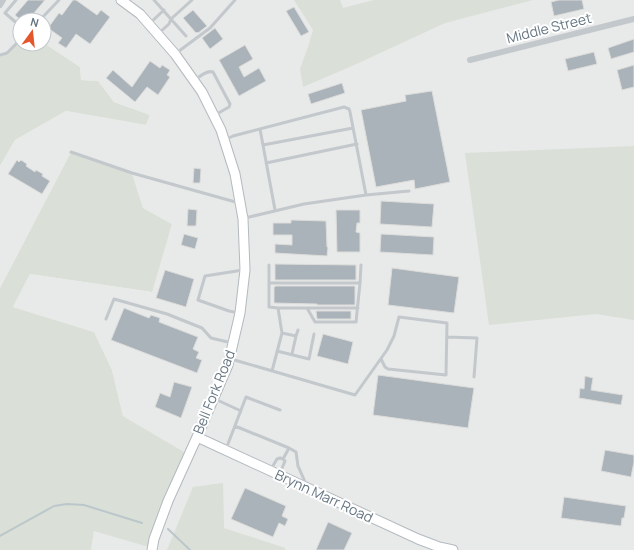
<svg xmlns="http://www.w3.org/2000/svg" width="634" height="550" viewBox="0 0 634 550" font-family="Manrope,sans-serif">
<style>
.built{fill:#e8e9e9}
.green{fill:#dadfd7}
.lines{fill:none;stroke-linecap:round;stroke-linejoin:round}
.stream{stroke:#bbc7cb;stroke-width:2}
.building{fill:#aab3b9;stroke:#dcdcda}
.secondary-casing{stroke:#b3babf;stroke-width:11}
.lane{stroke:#c3c8cc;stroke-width:3}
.street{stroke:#c3c8cc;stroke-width:6}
.secondary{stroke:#fff;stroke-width:9}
.labels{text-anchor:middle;stroke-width:4;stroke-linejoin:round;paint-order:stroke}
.street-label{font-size:14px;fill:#657683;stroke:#fff}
</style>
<rect width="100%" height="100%" fill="#fafaf8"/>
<path class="built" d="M3,0H634V550H91L94,530L152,548L188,455L123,416L112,370L94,332L13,307L30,274L151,292L172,224L143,208L132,173L71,152L0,288V166L15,140L66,111L146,125L150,115L114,102L98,81L81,80L80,67L44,43V20H20V40L7,53L0,55V5Z"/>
<path class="green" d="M294,0H340L343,8L374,0H533L445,23L352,66L303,87L300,69L308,47L313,30Z
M20,40V44H44V43L80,67L81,80L98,81L114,102L150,115L146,125L66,111L15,140L0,166V55L7,53Z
M634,146V320L596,314L489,325L465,153Z
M71,152L132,173L143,208L172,224L152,292L30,274L13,307L94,332L112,370L123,416L189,455L152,548L94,531L91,550H0V288Z
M223,483L224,528L285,548V550H167L193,487Z"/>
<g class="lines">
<path class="stream" d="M168,529L190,550
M0,536L54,506L67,504L84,505L142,523"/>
</g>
<path class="building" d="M28,0H45L28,20H21L15,15Z
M73,0H76L97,15L101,10L110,17L90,44L76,34L66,48L58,43L62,38L48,28L59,13L62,15Z
M559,0H582L584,9L554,16L551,2Z
M294,7L309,32L301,36L286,11Z
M193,10L207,26L198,33L197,32L196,33L183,18Z
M215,28L223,39L210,49L202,38Z
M634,39V52L611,59L608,48Z
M245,45L253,59L239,67L244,77L259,68L266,81L239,96L219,60Z
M594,52L597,64L568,71L565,59Z
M150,61L160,68L162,65L170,70L167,75L170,77L158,95L147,87L135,102L106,78L113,70L132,87Z
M634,65V87L622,90L617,70Z
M342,83L345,93L311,104L308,94Z
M432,91L450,182L415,189L414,180L376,187L361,110L406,101L405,95Z
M17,160L19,162L21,160L27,164L26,166L35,172L36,170L43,174L42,176L50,181L42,194L8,174Z
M194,168L201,169L200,183H193Z
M381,201L434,204L432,227L380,224Z
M188,209L197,210L196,226H187Z
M336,210H360V223H357L356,232L360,233V252H337Z
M291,220L326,221L327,247H328L327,256L275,253V244L292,245V235H273V223H291Z
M184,234L198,238L195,249L181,245Z
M381,234L434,237L433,255L380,252Z
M275,264L356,265V280H275Z
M392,268L459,277L454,313L388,305Z
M165,270L194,279L186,307L156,298Z
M275,286H355V305H317V304L274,303V287H275Z
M124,308L149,318L151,315L160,318L159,322L198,337L193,349L199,352L196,358L202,360L197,373L111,340Z
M316,311H351V319H317Z
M323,334L353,342L348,364L317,356Z
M378,375L474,388L468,428L373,415Z
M585,376L593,378L591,390L623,395L621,405L579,398L580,388L584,389Z
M174,382L192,387L186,404L181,418L155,407L160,393L170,397Z
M605,450L634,455V462L631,477L601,471Z
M245,488L286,506L282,516L288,519L285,526L279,523L273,537L231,519Z
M564,497L626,506L624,518H622L621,526L561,518Z
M328,522L352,533L344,550H316Z"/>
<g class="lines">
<g class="secondary-casing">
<path id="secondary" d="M121,0L140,14L175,54L202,92L221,130L235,174L243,219L245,270L240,313L228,365L197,437L168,501L154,539L152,550
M197,437L418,539L439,547L453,550"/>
</g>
<path class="lane" d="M16,0L5,13L20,26
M154,0L186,36
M40,20L59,0
M149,24L164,10
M159,33L169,24L171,19L192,0
M175,54L210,28L235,0
M0,55L7,53L20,40
M195,80C200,76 207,70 213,72L230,104L229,107L215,115
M260,129L275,210
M225,140L233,136L344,107L349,109L350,112L366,195
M263,145L353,128
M71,152L132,173L239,203
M266,163L357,144
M245,218L304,204L366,195L409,191
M269,265V307L278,308L282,333L272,371
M269,283H360L361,265
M278,308H307L315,322H356L360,283
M307,308H358
M239,313L229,311L198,300L205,276L243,270
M106,319L114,299L167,314L202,328L211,338L232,343
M282,333L296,336L298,330
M447,337L477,338L474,377
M277,351L309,359L314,334
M292,354L296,336
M231,359L355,395L387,350L394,336L399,317L447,323L446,375L388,369L385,367L381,359
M215,399L241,411
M235,426L289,448L296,452L298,466L306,484
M226,449L246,397L280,410
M271,469L277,459L280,458L283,459L289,448
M280,473L285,461L283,459"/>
<path class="street" d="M0,5L3,0
M470,60L634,19"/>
<use href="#secondary" class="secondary"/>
</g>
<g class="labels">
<g class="street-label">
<text transform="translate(549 28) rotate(-14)" y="5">Middle Street</text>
<text transform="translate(214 392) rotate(-68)" y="5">Bell Fork Road</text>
<text transform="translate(324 496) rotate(25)" y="5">Brynn Marr Road</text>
</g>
</g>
<g transform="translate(32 32) rotate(15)"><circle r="19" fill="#ffffff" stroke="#c1c8cd"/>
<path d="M0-3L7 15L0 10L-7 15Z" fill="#e4572e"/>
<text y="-6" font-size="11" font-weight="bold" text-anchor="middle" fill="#657683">N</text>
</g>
</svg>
